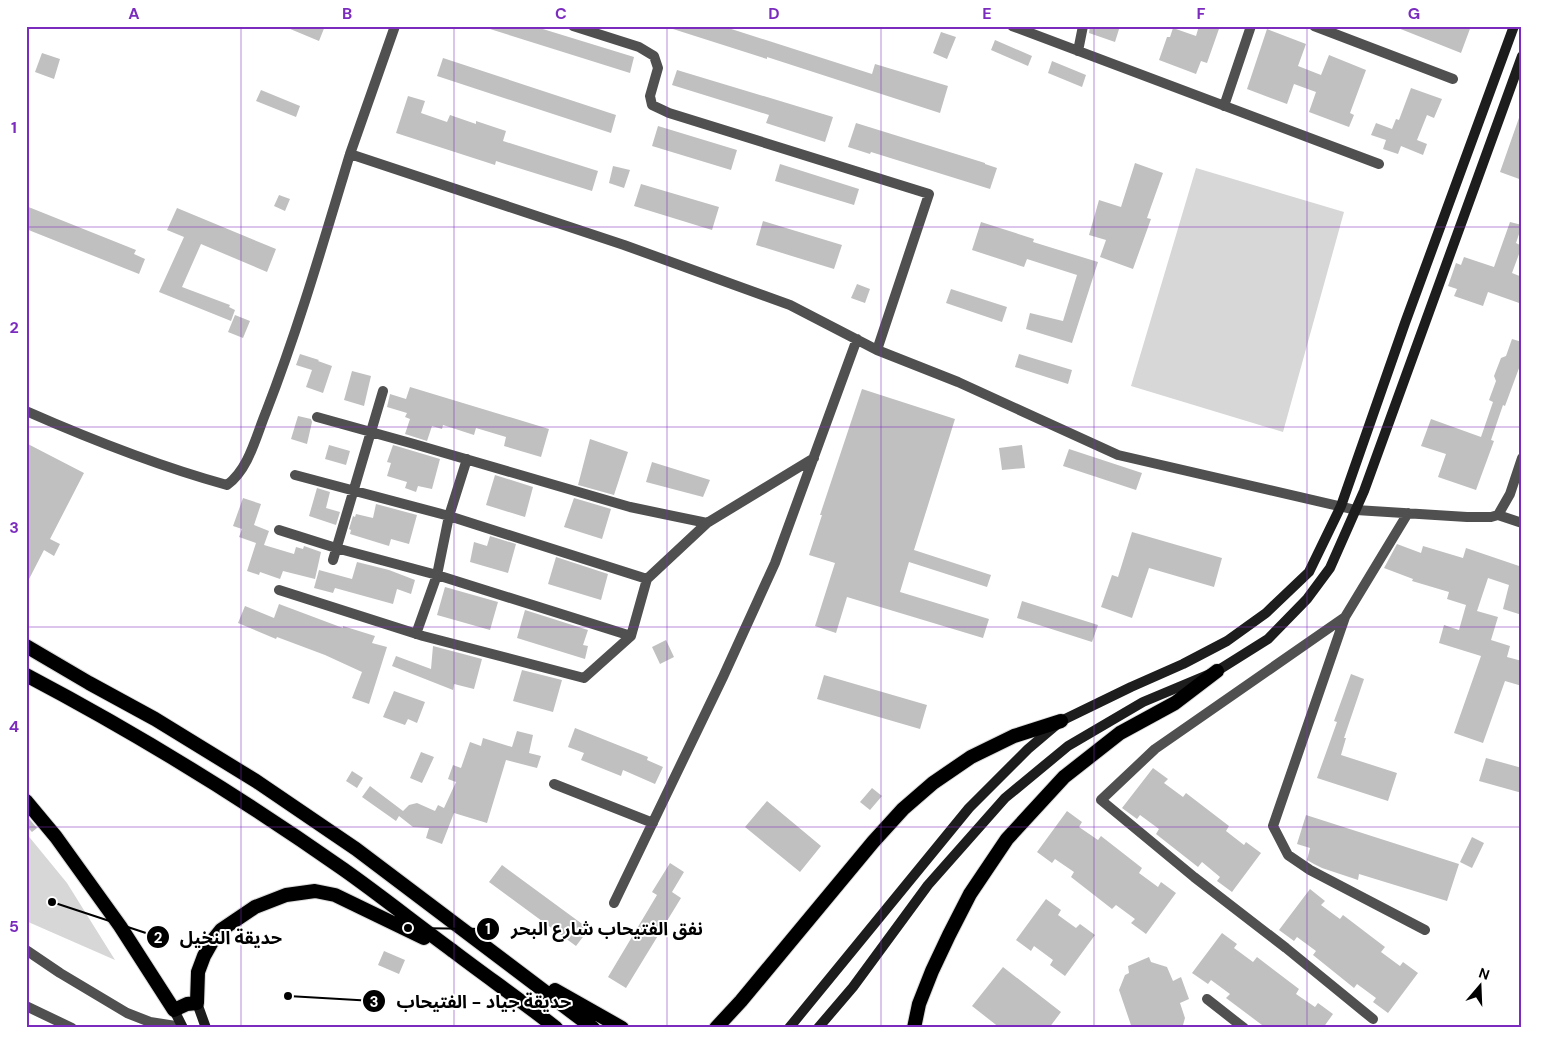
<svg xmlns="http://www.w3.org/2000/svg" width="1548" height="1054" viewBox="0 0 1548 1054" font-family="'DM Sans','Noto Sans Arabic',sans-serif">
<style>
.green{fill:#d7d7d7}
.building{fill:#c0c0c0}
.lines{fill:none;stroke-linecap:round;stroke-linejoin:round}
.trunk-casing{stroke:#dbdbdb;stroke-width:16}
.minor{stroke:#505050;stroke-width:10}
.secondary{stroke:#1d1d1d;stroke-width:10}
.trunk{stroke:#000;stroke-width:14}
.grid{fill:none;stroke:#7b2cbf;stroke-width:1;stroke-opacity:0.55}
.leader{fill:none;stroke:#000;stroke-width:2}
.callout-dot{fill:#000;stroke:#fff;stroke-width:2}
.mark-label{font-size:15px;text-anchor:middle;font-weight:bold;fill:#fff}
.callout-label{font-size:18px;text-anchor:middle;font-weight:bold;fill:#000;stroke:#fff;stroke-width:4;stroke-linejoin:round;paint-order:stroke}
.neatline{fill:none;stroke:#7b2cbf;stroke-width:2}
.grid-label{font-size:16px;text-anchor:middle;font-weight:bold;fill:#7b2cbf}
</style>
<rect width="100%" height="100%" fill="#fff"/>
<path class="green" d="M1196,168L1344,212L1283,432L1131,386Z
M26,833L67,883L115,960L26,921Z"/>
<path class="building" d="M283,26H325L319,41Z
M491,26H533L634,57L630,73L490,29Z
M673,26H722L872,74L875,64L948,86L940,113L767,57V59L673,29Z
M1090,26H1120L1115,42L1089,33Z
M1199,26H1220L1207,63L1201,61L1196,74L1159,60L1167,37H1170L1173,28L1196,36Z
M1393,26H1471L1461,53Z
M1267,29L1306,44L1298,66L1321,75L1329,55L1366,70L1350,113L1354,115L1349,127L1309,112L1316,92L1294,84L1287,104L1247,89Z
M941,32L956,37L947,59L933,53Z
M995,40L1032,56L1028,66L991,50Z
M42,53L60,59L54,79L35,72Z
M443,58L616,115L611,133L437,76Z
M1052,61L1086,75L1082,87L1048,73Z
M677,70L833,117L825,142L766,123L769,115L672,85Z
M1411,88L1442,99L1434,118L1427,115L1417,140L1427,144L1423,155L1401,146L1398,154L1383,149L1386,140L1371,135L1376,123L1392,129L1396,119L1399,120Z
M261,90L300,106L296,117L256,101Z
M408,96L425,101L421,113L447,122L450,115L476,124V121L506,131L503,141L598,171L592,191L496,161L495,165L396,133Z
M1520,115H1522V180L1500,172Z
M856,123L985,163V164L997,168L990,189L871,152L870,154L848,147Z
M658,126L737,150L731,170L652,146Z
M1135,163L1163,173L1147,218L1151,219L1133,269L1100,257L1106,240L1089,235L1099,200L1121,207Z
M780,164L859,189L854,205L775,181Z
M613,166L630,170L624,188L609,183Z
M641,184L719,207L712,230L634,206Z
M279,195L290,199L285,211L274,206Z
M26,206L136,250L134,254L145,259L139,274L26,229Z
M177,208L276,249L267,272L201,244L182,287L230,305L229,307L235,310L231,321L159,292L184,237L167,230Z
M763,221L842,245L834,269L756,245Z
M981,222L1034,239L1033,242L1098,262L1072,343L1026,329L1030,313L1063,321L1077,275L1027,259L1024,267L972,250Z
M1510,222L1522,225L1516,243L1522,246L1512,273L1522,277V304L1488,292L1483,306L1454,296L1457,289L1448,286L1456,263L1461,265L1464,257L1494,267Z
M857,284L870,289L865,303L851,298Z
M951,289L1007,307L1002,322L946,303Z
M235,315L250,321L243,338L228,332Z
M1512,339L1522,342V360L1505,406L1503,405L1491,440L1494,441L1476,490L1438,477L1446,454L1421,446L1431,419L1481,437L1493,402L1489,400L1496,381L1494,376L1501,358L1506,356Z
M300,354L319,360L318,361L332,366L323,393L306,387L312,370L296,365Z
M1019,354L1072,370L1068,384L1015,367Z
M352,371L371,376L364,406L344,400Z
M410,387L549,429L541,457L504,446L506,437L476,428L474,435L443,425L442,429L432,426L427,441L405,434L410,419L405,417L407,413L387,407L390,394L406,399Z
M862,389L955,419L914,550L991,575L987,587L909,562L900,592L989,619L983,638L847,597L836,633L815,626L835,563L809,555L822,515H820Z
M298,416L311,419L312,422L307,444L291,439Z
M590,439L628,452L614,495L578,485Z
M26,443L84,473L50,539L60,544L54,556L44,550L26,585Z
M329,445L350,451L346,465L325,459Z
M393,445L440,459L432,489L418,486L416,492L405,488L407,482L387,476L391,463L387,462Z
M1022,445L1025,468L1002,470L999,448Z
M1069,449L1142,473L1136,490L1063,466Z
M652,462L710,480L703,497L646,482Z
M495,475L533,487L525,517L486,505Z
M317,488L330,492L326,508L340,512L336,525L309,516Z
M243,498L261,504L254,525L269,531L264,545L294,554L296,547L303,549L304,546L321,552L315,579L283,571L280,579L260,572L259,575L247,571L256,543L239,537L242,529L233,526Z
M574,498L611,509L602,539L564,527Z
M376,504L417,515L409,544L391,539L389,546L350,534L351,530L349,529L353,516L355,517L356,514L373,518Z
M1132,532L1222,558L1214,587L1149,568L1132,618L1101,607L1112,575L1118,577Z
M490,536L516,544L508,573L470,562L474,542L487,546Z
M1397,544L1421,553L1423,546L1463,558L1466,548L1522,567V589L1519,598L1522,599V615L1503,609L1509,585L1488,578L1477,611L1498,617L1491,640L1510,646L1507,657L1522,661V686L1505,681L1483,743L1454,733L1481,656L1439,643L1444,625L1459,630L1466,605L1447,599L1449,592L1412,581L1413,579L1384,568Z
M556,557L608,574L601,600L548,584Z
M357,562L389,570L415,580L411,594L397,589L393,604L335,588L333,593L314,588L319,570L352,579Z
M445,587L498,602L490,630L437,615Z
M1022,601L1098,625L1092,642L1017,618Z
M279,604L343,628V626L375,636L372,643L387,647L369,704L352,698L362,672L325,655L277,637L276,639L238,623L245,606L274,618Z
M525,610L588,630L583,645L588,646L585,659L517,638Z
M666,640L674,657L660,664L652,647Z
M433,646L482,659L474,689L454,684L453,690L392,666L396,656L431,669Z
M522,670L562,680L553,712L513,701Z
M1351,674L1364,679L1344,738H1346L1341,755L1397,773L1388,801L1317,778L1337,722L1334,721Z
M824,675L927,705L920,729L817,699Z
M394,691L425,702L417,723L408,719L405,725L383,717Z
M575,728L648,757L647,760L663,767L655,784L623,770L621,776L581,760L584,753L568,747Z
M517,731L533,735L529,753L541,756L537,768L506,760L487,823L454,813L442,844L426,838L429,828L413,827L399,816L396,821L362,797L370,786L403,811L409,805L417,803L435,811L438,805L444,808L456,782L448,779L453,765L461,768L470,742L481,746L483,738L512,747Z
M421,752L434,757L422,783L410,778Z
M1486,758L1522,768V793L1479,781Z
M1153,768L1168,779L1164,783L1183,797L1186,793L1229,826L1226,831L1244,845L1246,842L1261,853L1232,892L1217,881L1220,877L1202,862L1198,867L1156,834L1159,829L1140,815L1137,819L1122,808Z
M352,771L363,778L357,788L346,781Z
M872,788L882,796L870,810L860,802Z
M767,801L821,846L800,872L745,827Z
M1067,811L1082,822L1079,827L1098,840L1101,836L1142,868L1139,873L1158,887L1161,882L1176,893L1146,934L1131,923L1135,919L1116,905L1112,909L1071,877L1074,872L1055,859L1052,863L1037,852Z
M26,815L37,828L32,832L26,826Z
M1306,815L1459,864L1447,901L1359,874L1358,880L1322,868L1314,864L1307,860L1310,848L1297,844Z
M1472,837L1484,843L1472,868L1460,862Z
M670,863L684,872L672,892L681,898L626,988L608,977L657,895L652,892Z
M502,865L589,929L576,946L489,882Z
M1310,889L1325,901L1321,905L1340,919L1343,915L1385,947L1381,952L1400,966L1403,962L1418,973L1388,1013L1373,1002L1376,998L1357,984L1354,988L1313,955L1316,951L1297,937L1294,941L1279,930Z
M1046,899L1061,910L1058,915L1076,928L1080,924L1095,935L1065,976L1050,965L1053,960L1034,946L1031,951L1016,940Z
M1222,933L1237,944L1234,948L1253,962L1257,957L1299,989L1296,994L1315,1007L1318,1003L1333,1014L1323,1028H1266L1226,998L1230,994L1211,980L1208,984L1192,973Z
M384,951L405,960L399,974L378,965Z
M1149,957L1151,962L1167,967L1173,981L1181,977L1189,999L1180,1003L1185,1018L1183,1025L1174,1028H1132L1119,990L1125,975L1129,973L1128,966Z
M1003,967L1061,1012L1049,1028H1000L972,1006Z"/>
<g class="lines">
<g class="trunk-casing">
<path id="trunk" d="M26,646L89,683L155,719L256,781L356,849L593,1028
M26,675C136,733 242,798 343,869C380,895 416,924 453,951C487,977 522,1001 556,1028
M26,801L56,837L120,926L174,1010L187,1004L197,1003L198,972L204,956L213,940L221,930L255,907L286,895L315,891L335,895L424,938
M555,990L622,1028
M716,1028L741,1001L873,842L903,809L933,783L971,757L1014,736L1061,721
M914,1028L919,1004L932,971L949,935L970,894L1007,839L1064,777L1120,733L1175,703L1217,671"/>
</g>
<path class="minor" d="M395,26L350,154L624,245L790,305L877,350L958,382L1118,455L1356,510L1467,517H1491L1498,515L1510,494L1522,458
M573,26L639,47L654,56L658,68L650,96L652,105L669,113L929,194L877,350
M1012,26L1379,164
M1314,26L1453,79
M1078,51L1083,26
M1224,106L1251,26
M26,411C92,440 158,466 227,485C249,469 256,436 266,412C299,327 324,240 350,154
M317,417L414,444L630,507L707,523L814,458
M295,475L449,516L647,579L707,523
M1498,515L1522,523
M279,530L336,548L437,575L631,636L647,579
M333,560L383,391
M279,590L423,636L584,678L631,636
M1345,617L1273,826L1288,855L1310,870L1425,930
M416,634L437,575L449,516L467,459
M554,784L653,823
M614,903L723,677L775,563L857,339
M26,950L60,973L127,1013L150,1022L182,1027
M1207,999L1244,1028
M26,1006L72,1028
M1373,1019L1286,948L1194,877L1101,800L1155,749L1345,617L1408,513"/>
<path class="secondary" d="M197,1003L206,1028
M174,1010L183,1028
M789,1028L969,808L1028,749L1061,721L1131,687L1183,664L1227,641L1266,613L1309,572L1341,506L1405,323L1514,26
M818,1028L853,987L928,885L1005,798L1068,746L1143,702L1217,671L1268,639L1307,599L1330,568L1364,491L1522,56"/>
<use href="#trunk" class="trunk"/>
</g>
<path class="grid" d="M241,26V1028M454,26V1028M667,26V1028M881,26V1028M1094,26V1028M1307,26V1028M26,227H1522M26,427H1522M26,627H1522M26,827H1522"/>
<path class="leader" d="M408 928L488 929M52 902L158 937M288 996L374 1001"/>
<g class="callout-dot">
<circle cx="408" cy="928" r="5"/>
<circle cx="52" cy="902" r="5"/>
<circle cx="288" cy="996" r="5"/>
<circle cx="488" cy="929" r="12"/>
<circle cx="158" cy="937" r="12"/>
<circle cx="374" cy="1001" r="12"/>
</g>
<g class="mark-label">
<text x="488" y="934">1</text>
<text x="158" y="943">2</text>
<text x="374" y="1007">3</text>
</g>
<g class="callout-label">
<text x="607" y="935">نفق الفتيحاب شارع البحر</text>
<text x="231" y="944">حديقة النخيل</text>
<text x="484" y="1008">حديقة جياد - الفتيحاب</text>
</g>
<rect width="1548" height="1054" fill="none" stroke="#ffffff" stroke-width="55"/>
<g transform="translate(1480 986) rotate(19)" stroke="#ffffff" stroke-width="4" paint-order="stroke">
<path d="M0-4L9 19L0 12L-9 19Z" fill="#000000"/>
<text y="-8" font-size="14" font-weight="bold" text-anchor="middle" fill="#000000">N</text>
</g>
<rect x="28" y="28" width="1492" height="998" class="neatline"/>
<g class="grid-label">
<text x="134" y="19">A</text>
<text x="347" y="19">B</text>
<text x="561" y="19">C</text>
<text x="774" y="19">D</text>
<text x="987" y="19">E</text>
<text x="1201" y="19">F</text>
<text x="1414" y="19">G</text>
<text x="14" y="133">1</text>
<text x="14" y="333">2</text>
<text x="14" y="533">3</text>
<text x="14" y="732">4</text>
<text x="14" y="932">5</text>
</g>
</svg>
